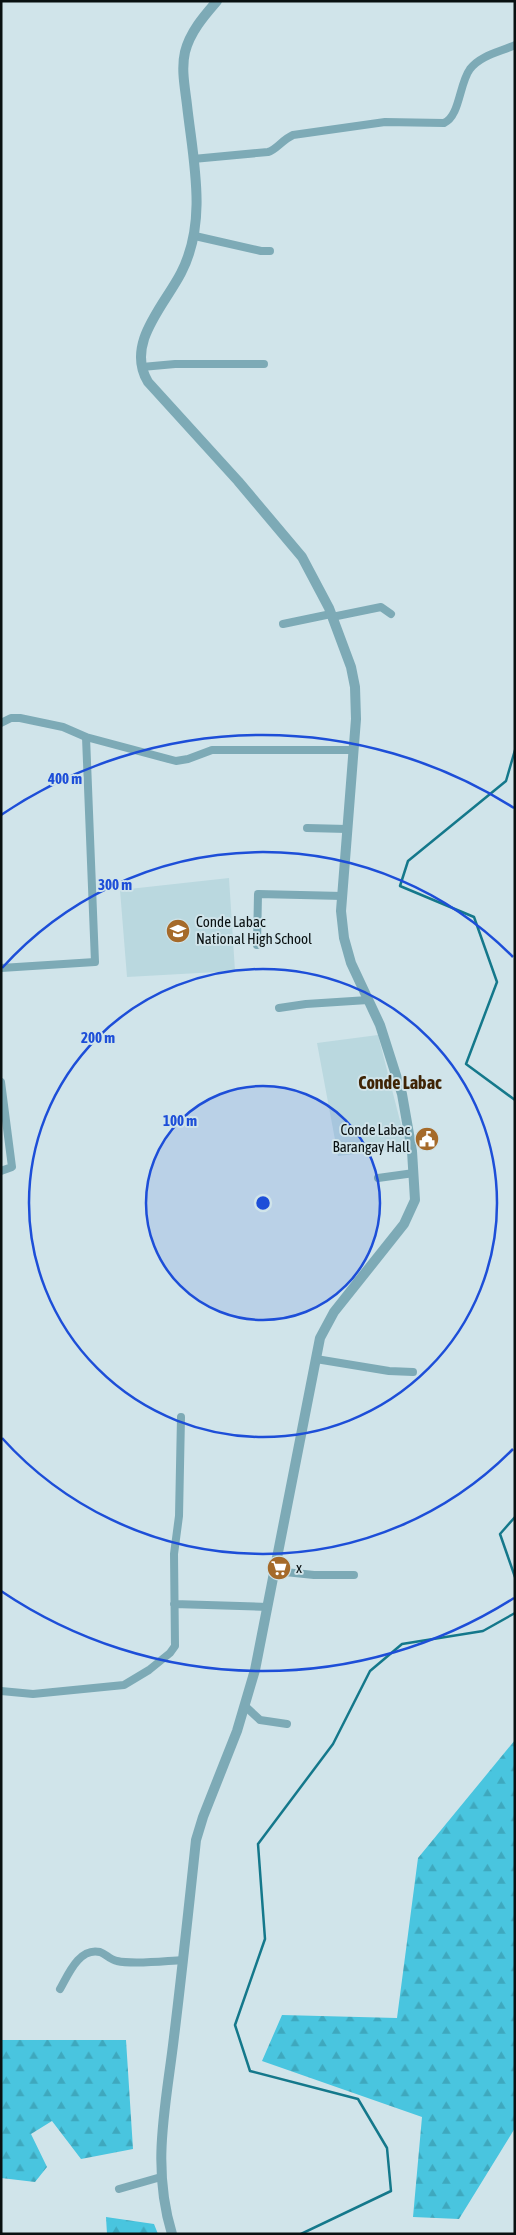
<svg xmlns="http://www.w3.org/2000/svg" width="516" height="2235" viewBox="0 0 516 2235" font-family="'Asap Condensed',sans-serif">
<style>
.built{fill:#bad8df}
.forest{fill:url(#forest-firs)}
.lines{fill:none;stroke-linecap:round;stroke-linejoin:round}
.stream{stroke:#14788b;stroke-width:2.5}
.minor{stroke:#7daab6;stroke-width:8}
.tertiary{stroke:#7daab6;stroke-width:10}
.ring{fill:none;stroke:#1d4ed8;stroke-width:2.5}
.labels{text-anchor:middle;stroke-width:4;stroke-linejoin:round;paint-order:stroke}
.poi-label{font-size:15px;fill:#091011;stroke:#d0e4ea;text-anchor:start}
.quarter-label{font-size:18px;font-weight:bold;fill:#3f2405;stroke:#d0e4ea}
.centre{fill:#1d4ed8;stroke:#d0e4ea;stroke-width:2.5}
.ring-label{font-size:15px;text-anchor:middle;font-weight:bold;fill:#1d4ed8;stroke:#d0e4ea;stroke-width:4;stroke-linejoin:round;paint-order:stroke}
</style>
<defs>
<pattern id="forest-firs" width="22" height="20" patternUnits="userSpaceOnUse" patternTransform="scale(1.25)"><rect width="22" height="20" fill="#49c5df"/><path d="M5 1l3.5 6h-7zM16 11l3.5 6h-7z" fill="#3ea8be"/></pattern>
</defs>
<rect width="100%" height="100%" fill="#d0e4ea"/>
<path class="built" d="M229,878L235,971L127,977L120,890Z
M378,1035L407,1148L338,1156L317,1043Z"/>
<path class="forest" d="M515,1740V2128L459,2219L413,2217L422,2117L262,2061L282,2015L397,2018L418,1858Z
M1,2040H126L133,2149L81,2159L52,2121L31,2134L47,2167L35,2182L1,2178Z
M106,2217L154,2224L158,2234H107Z"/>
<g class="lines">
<path class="stream" d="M515,750L506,781L408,861L400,886L474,917L497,982L466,1064L515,1100
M515,1517L500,1534L515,1577
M301,2234L391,2191L387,2148L358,2099L250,2071L235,2025L265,1939L258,1844L333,1744L370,1671L402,1644L483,1631L515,1613"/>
<path class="minor" d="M193,159L268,152C276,150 282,140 293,135L385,122L444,123C460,116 459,84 470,69C481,55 500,52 515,45
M195,236L261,251H270
M142,367L175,364H264
M332,617L381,607L391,614
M283,624L331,614
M1,723L11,718H20L63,727L86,737L176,761L188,759L212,750H352
M307,828L347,829
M257,945L258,894L343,896
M1,968L95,962L86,737
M279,1008L306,1004L368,1000
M1,1082L12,1167L1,1171
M378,1178L414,1173
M316,1359L389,1371L413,1372
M275,1571L314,1575H354
M174,1604L268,1607
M1,1691L33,1694L124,1685L149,1670L170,1653L175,1646L174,1554L179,1516L181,1417
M245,1706L260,1720L287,1724
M60,1989C68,1975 79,1947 100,1952C106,1954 110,1960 117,1961C134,1965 164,1961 183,1960
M119,2189L161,2177"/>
<path class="tertiary" d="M172,2234C151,2165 166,2106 174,2037C182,1972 189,1906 196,1840L203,1817L237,1731L255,1670L320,1338L334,1312L404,1224L415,1200L412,1151L402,1094L380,1025L351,963L344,938L341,911L356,719L355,687L351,667L329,608L302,557L238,481L148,382C125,344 164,306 181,273C208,221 193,160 187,105C185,88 181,69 185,52C190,32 204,16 217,1"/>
</g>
<circle cx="263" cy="1203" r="117" fill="#1d4ed8" fill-opacity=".12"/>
<g class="ring">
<circle cx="263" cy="1203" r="117"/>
<circle cx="263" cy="1203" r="234"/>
<path d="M513 1449A351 351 0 0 1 2 1438M2 968A351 351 0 0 1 513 957"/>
<path d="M514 1598A468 468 0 0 1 1 1591M1 815A468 468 0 0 1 514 808"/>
</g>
<defs>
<g id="school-disc" transform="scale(1.25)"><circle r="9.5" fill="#a56a2a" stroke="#d0e4ea"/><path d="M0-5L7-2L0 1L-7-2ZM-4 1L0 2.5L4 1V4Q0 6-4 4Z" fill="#fff"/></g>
<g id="civic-disc" transform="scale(1.25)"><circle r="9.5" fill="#a56a2a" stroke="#d0e4ea"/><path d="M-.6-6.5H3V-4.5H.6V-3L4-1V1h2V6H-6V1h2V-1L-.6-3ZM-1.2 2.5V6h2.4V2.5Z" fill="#fff"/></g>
<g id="supermarket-disc" transform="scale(1.25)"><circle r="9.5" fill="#a56a2a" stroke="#d0e4ea"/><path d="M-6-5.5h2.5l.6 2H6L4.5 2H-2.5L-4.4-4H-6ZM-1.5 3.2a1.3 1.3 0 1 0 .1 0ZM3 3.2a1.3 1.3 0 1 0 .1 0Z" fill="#fff"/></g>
</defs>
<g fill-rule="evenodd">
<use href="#school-disc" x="178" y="931"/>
<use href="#civic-disc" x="427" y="1139"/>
<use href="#supermarket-disc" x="279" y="1568"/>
</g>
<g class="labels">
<g class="poi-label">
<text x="196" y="927">Conde Labac<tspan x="196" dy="17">National High School</tspan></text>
<text x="410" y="1135" text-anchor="end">Conde Labac<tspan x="410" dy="17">Barangay Hall</tspan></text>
<text x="296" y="1573">x</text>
</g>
<g class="quarter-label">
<text x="400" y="1089">Conde Labac</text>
</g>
</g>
<circle cx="263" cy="1203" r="8" class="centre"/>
<g class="ring-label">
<text x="65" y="784">400 m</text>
<text x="115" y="890">300 m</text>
<text x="98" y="1043">200 m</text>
<text x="180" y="1126">100 m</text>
</g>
<rect width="516" height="2235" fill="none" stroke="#091011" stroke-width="5"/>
</svg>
